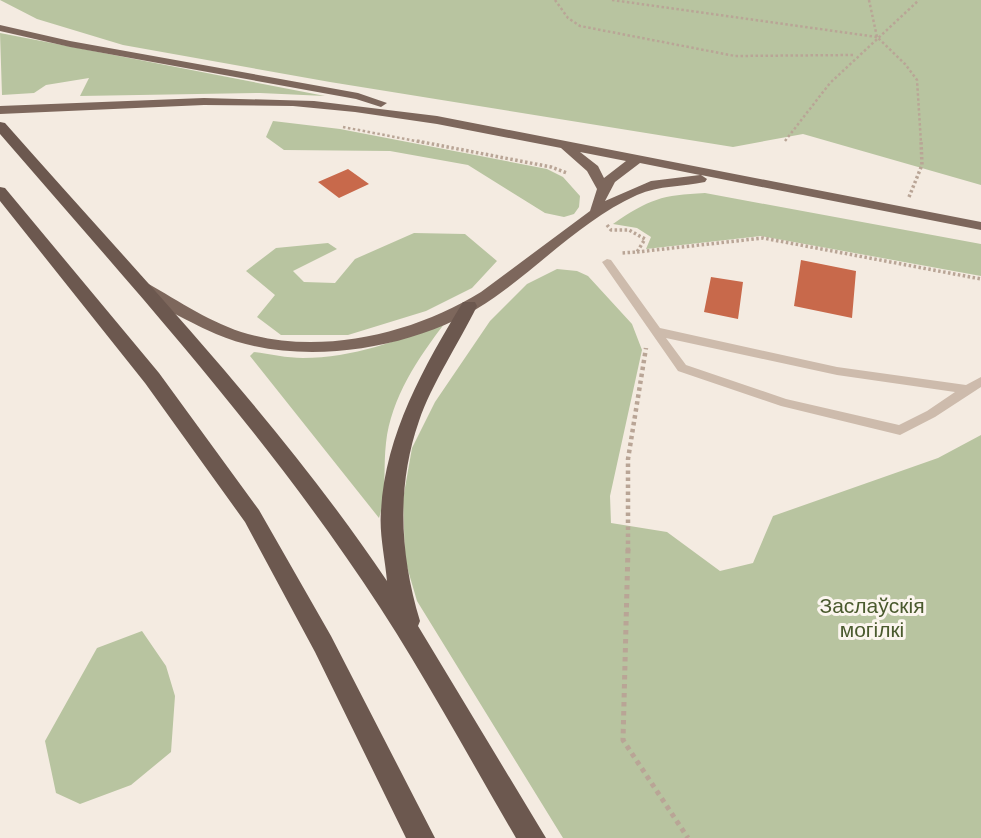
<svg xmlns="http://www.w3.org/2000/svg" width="981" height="838" viewBox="0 0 981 838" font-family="Barlow,sans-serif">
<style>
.green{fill:#b8c4a0}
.building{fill:#c8694b}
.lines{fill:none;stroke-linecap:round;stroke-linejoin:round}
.path-far3{stroke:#b9a596;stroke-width:2.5;stroke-dasharray:2.5 2.5;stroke-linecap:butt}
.path-far2{stroke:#b9a596;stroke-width:3.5;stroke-dasharray:2.5 2.5;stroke-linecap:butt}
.path-far1{stroke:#b9a596;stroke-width:4.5;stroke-dasharray:3.5 3.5;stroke-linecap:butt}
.path{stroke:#b9a596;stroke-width:5;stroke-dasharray:4.5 4.5;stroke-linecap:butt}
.service{fill:#cdbbac;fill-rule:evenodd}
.primary{fill:#7d675c;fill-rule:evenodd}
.trunk{fill:#6c584f;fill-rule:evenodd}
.labels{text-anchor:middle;stroke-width:6;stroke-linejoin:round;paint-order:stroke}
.near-park-label{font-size:21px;fill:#4a5a2e;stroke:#fbf5ee}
</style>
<rect width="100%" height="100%" fill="#f4ebe1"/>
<path class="green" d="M0,0H981V185L803,134L733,147L330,82L123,45L37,19Z
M0,33L325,96L260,93L80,96L89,78L46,85L34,93L2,95Z
M273,121L340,129L547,169L563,177L580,196L579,207L574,214L564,217L545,213L468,165L390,151L284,150L266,137Z
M705,193L981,244V276L761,236L646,249L651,237L637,228L613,224C649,199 662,195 705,193Z
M414,233L465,234L497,261L472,288L426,311L348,335H281L257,317L275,295L246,271L276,248L328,243L337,249L293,271L304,282L335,283L355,259Z
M557,269L577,271L588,276L632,324L642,350L610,496L611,523L667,532L720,571L753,563L773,516L938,458L981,435V838H563L417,601L405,560L403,499L412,448L435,402L490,321L527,284Z
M445,323C418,358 391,398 386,443C383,468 387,494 379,518L250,356L254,352C270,354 287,358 303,358C353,358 399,340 445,323Z
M142,631L166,666L175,696L171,752L131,785L80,804L56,793L45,741L97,648Z"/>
<path class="building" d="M348,169L369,184L339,198L318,182Z
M801,260L856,271L852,318L794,306Z
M711,277L743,282L738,319L704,312Z"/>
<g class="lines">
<path class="path-far3" d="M555,0L568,18L580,26L735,56L855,55
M612,0L877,37
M869,0L877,37L905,64L917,80L921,143
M343,127L426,143
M785,141L830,83L919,0"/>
<path class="path-far2" d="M417,141L551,167L567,173
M909,197L922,165L921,141
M607,225L611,230H629L645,239L637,252L621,253
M637,252L763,238L981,279"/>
<path class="path-far1" d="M628,551V459L646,348"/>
<path class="path" d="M628,549L623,740L688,838"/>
<path class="service" d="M607,259L611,260L660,328L837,367L966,385L981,377V387L935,417L900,435L781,406L678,371L602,262ZM666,338L837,375L955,392L927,411L899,425L786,399L686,365Z"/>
<path class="primary" d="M0,25L70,41L358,93L387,103L381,107L356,99L70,47L0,31Z
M204,98L314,101L437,116L981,222V230L701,175L707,179L705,182C682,187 660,185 637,195C584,219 543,263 495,297C422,349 300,370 216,334C198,326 146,301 134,286L142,281L147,283C179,301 212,324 248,334C324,355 415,333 481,292L590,211L597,189L587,171L561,148L437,124L355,112L293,106L204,105L0,114V106ZM580,152L626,161L604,178L598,166ZM640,163L700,175L651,181L605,201L615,182Z"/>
<path class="trunk" d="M0,122L5,123C136,272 276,416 387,581C385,558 379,533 381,511C385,435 424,366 463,302H475L477,306C460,341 431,385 419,421C396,487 400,555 420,621L418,626L546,838H516C461,744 409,646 346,557C242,407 119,272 0,134Z
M0,187L5,188L159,373L259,510L331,636L435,838H406L315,652L245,522L145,383L0,201Z"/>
</g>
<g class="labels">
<g class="near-park-label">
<text x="872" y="613">Заслаўскія<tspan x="872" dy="24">могілкі</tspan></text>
</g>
</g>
</svg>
